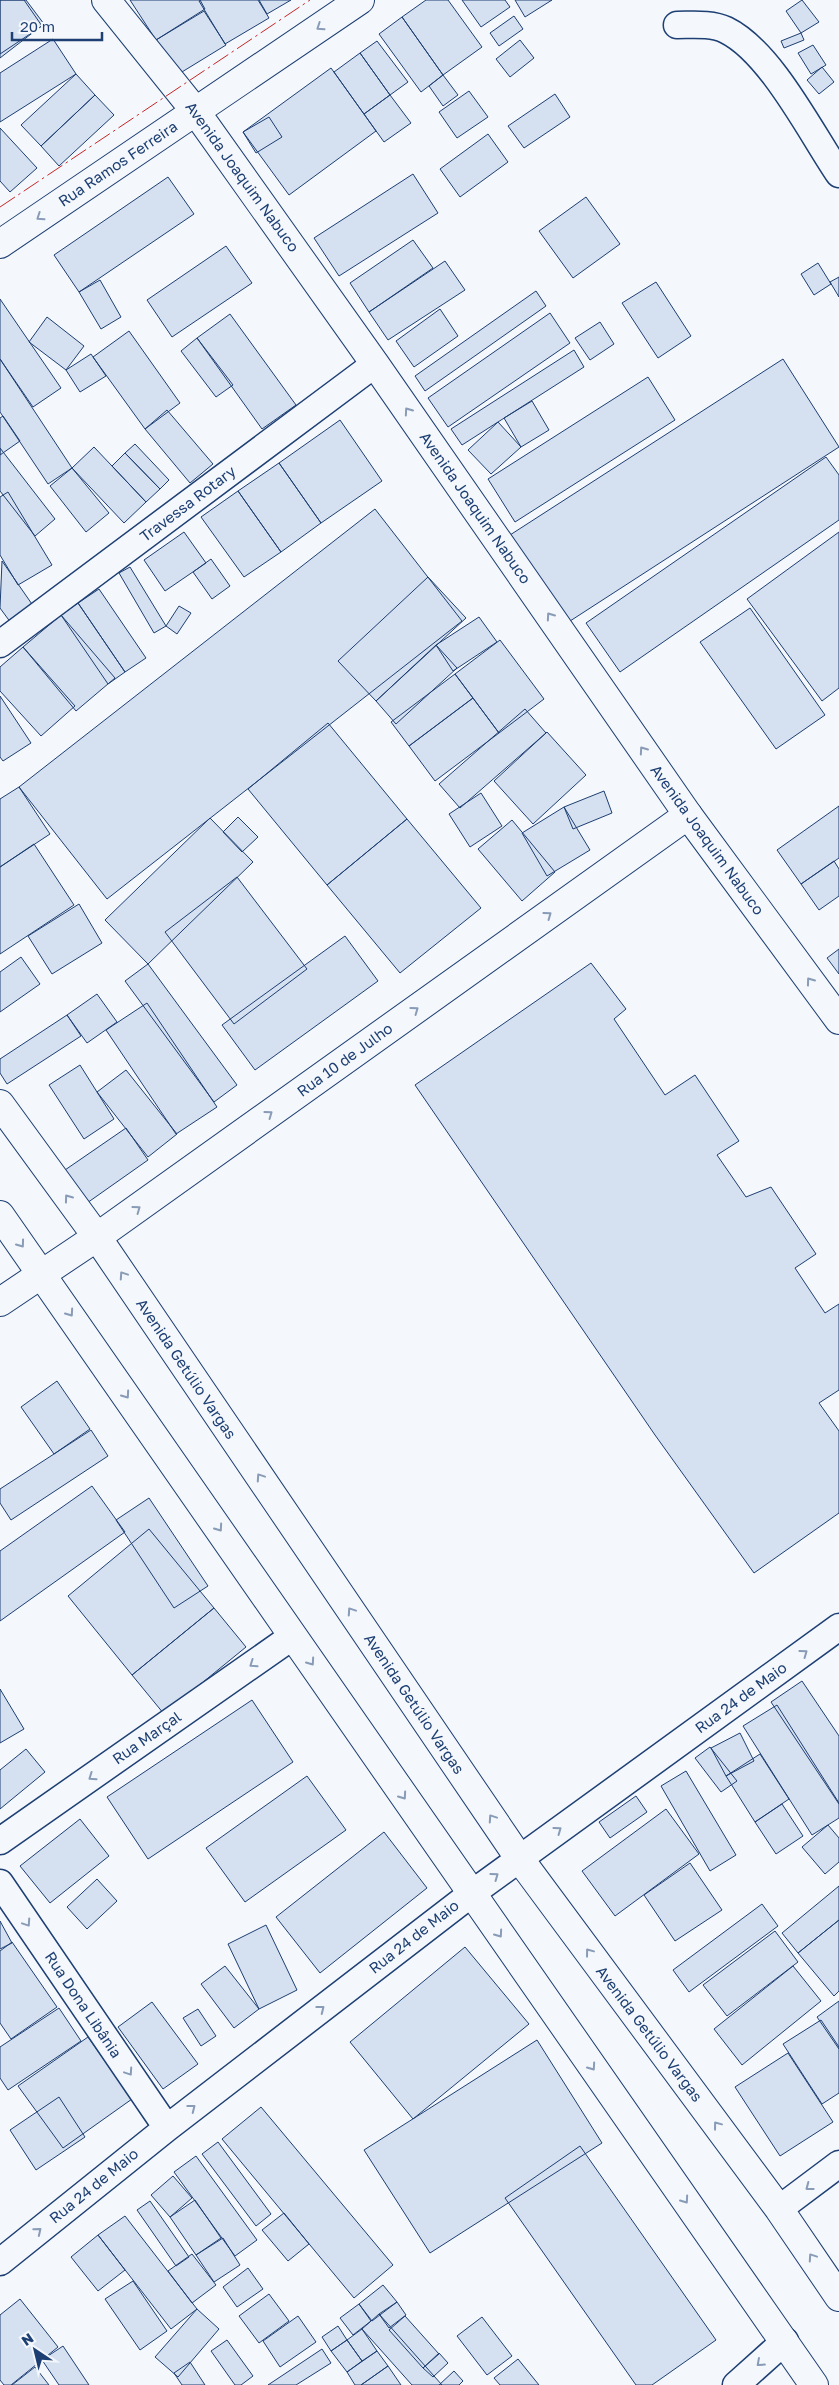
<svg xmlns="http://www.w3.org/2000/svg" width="839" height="2385" viewBox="0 0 839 2385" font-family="'Golos Text',sans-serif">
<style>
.building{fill:#d5e0f0;stroke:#1d3f73}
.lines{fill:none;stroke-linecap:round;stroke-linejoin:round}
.minor-casing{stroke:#1d3f73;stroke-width:29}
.tertiary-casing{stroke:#1d3f73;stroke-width:30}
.secondary-casing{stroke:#1d3f73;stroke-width:30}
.minor{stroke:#f4f7fb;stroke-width:26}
.tertiary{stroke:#f4f7fb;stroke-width:28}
.secondary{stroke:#f4f7fb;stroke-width:28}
.power{stroke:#c62828;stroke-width:1;stroke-dasharray:18 4 2.5 4;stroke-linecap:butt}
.oneway{stroke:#889bb7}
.labels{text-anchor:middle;stroke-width:4;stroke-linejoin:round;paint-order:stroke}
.street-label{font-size:15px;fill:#1d3f73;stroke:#f4f7fb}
</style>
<rect width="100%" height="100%" fill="#f4f7fb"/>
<path class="building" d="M0,0H24L42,26L0,54Z
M0,0H26L44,24L0,58Z
M130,0H200L205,9L156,40Z
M201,0H258L269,18L225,44L199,1Z
M259,0H291L267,14Z
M426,0H448L482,47L443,75L402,17Z
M462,0H505L510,7L481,27Z
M515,0H552L525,17Z
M802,0L819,22L801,33L786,11Z
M204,11L226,45L177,75L156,40Z
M514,16L523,29L499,46L490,33Z
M402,17L443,75L421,92L379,34Z
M801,33L804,40L784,48L781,41Z
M53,39L76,74L0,122V73Z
M520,40L534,58L510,77L496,59Z
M377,41L408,82L390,95L360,53Z
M813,45L826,65L811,74L798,53Z
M360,53L390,95L364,114L334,72Z
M822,67L834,82L819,94L807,80Z
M331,68L376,131L289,195L243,132Z
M76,74L95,95L41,146L21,125Z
M443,75L458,95L443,106L429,86Z
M469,91L488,117L457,138L439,112Z
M555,94L570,117L524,148L508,126Z
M95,95L114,115L59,166L41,146Z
M390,95L411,123L384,142L364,114Z
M269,117L282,137L256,153L243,132Z
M0,128L37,168L10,192L0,181Z
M488,134L508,162L460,197L440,169Z
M413,174L438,213L339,276L314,238Z
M168,177L194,214L79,292L54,255Z
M586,197L620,244L573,278L539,231Z
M413,240L433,268L369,312L350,283Z
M226,246L252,283L172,337L147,300Z
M445,261L465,290L388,340L369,312Z
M818,263L831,284L814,295L801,274Z
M839,277V297L830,282Z
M100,280L121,317L101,329L79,292Z
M656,282L691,336L658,358L622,303Z
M536,291L546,306L425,391L415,376Z
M0,299L61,388L33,407L0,359Z
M440,309L458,336L414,367L396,341Z
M550,313L570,343L448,427L428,398Z
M230,314L296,405L262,429L197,338Z
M47,317L84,346L66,370L29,342Z
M600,322L614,344L590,360L575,338Z
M129,331L180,403L145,429L93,357Z
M197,338L233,385L216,397L181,351Z
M574,350L584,367L462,445L451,429Z
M91,354L106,376L80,392L66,370Z
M0,359L72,468L48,484L0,412Z
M783,359L839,447L567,623L510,535Z
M648,377L675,420L515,522L488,479Z
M532,401L549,430L521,447L504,418Z
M167,410L213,464L190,483L145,429Z
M3,416L20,441L0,455V418Z
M340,420L382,481L321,523L279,463Z
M498,422L521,447L491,474L468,450Z
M135,444L169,480L160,489L125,453Z
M94,447L146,502L124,523L72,468Z
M0,448L55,519L35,536L0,491Z
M125,453L160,489L146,502L112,466Z
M826,457L839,475V520L620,672L586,623Z
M279,463L321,523L281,552L238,491Z
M72,468L109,513L86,532L50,486Z
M238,491L281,552L244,577L201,517Z
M8,492L52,565L18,585L0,555V497Z
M375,509L462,621L107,899L19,787Z
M184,532L206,563L165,591L144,560Z
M839,532V688L822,701L747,599Z
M211,559L230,586L212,599L193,572Z
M2,561L34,607L11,623L0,608Z
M130,567L166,626L154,633L119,573Z
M428,577L466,618L376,701L338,661Z
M99,589L146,658L125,672L78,603Z
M78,603L125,672L108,684L61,615Z
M179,606L191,613L177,634L166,626Z
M750,608L825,715L776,749L700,642Z
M61,615L115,678L76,711L23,647Z
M479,617L497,642L453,671L436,645Z
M500,640L544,699L499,733L455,674Z
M436,645L457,668L396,724L376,701Z
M23,647L75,706L41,736L0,691V667Z
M455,674L473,698L409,746L391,722Z
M0,696L31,743L3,761L0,757Z
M473,698L499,733L435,781L409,746Z
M525,709L546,733L460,808L439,784Z
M328,723L407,819L327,885L248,789Z
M547,732L586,775L533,824L494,781Z
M19,787L50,834L0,867V799Z
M604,791L612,813L573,829L564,807Z
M481,793L502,826L470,847L449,814Z
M839,806V858L801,884L777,850Z
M564,807L590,850L547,876L522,833Z
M238,817L258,837L242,852L223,832Z
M210,818L253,862L148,964L105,920Z
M407,819L481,908L400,973L327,885Z
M512,820L555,872L522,901L478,849Z
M34,844L74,905L0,954V867Z
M834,861L839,869V896L819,910L801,884Z
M237,877L307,969L234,1024L165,932Z
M79,904L102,943L52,974L28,936Z
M345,936L378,981L255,1070L222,1025Z
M839,949V974L827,958Z
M21,957L40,984L0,1012V972Z
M591,963L626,1009L614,1019L665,1095L695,1075L739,1141L717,1155L746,1197L771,1187L816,1254L795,1268L825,1313L839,1304V1390L819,1403L839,1431V1513L754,1573L655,1435L415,1085Z
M148,964L237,1085L214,1102L125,981Z
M97,994L117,1022L87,1043L67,1015Z
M147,1003L217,1107L176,1134L106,1030Z
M67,1015L81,1036L7,1084L0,1073V1059Z
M80,1065L114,1119L84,1139L49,1085Z
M126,1070L177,1134L148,1157L97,1092Z
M126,1128L148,1160L87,1203L65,1170Z
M57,1381L90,1429L54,1454L21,1407Z
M91,1430L108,1456L11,1520L0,1503V1489Z
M92,1486L125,1532L0,1621V1551Z
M149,1498L208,1586L174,1608L116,1520Z
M149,1529L214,1608L132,1675L68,1596Z
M214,1608L246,1647L164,1714L132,1675Z
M802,1681L839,1736V1804L771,1702Z
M0,1689L24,1729L0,1743Z
M252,1700L293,1762L148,1859L107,1797Z
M777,1705L839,1803V1818L812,1835L743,1726Z
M740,1733L754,1761L726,1776L711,1748Z
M710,1747L737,1781L721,1792L695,1758Z
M26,1749L45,1772L0,1809V1770Z
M760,1754L789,1799L755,1822L726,1776Z
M686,1771L736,1855L710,1871L661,1786Z
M307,1776L346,1830L245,1902L206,1848Z
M636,1796L647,1812L610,1838L599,1822Z
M782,1804L803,1836L776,1854L755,1822Z
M666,1809L699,1854L615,1916L582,1871Z
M80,1819L109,1856L50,1903L20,1866Z
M828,1825L839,1838V1862L825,1874L802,1847Z
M384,1832L427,1888L320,1973L276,1917Z
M690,1863L722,1910L675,1941L644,1895Z
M97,1879L117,1901L87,1929L67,1907Z
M839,1886V1920L798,1953L782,1933Z
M762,1904L778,1926L689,1992L673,1970Z
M839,1920V1991L834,1996L798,1953Z
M0,1921L12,1943L0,1949Z
M266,1925L297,1990L259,2009L228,1944Z
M775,1931L798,1962L727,2016L703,1985Z
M12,1942L57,2007L11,2039L0,2023V1951Z
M465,1947L529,2024L413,2119L350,2042Z
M225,1966L259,2009L234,2028L201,1984Z
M793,1966L821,2001L742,2065L714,2029Z
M839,2001V2049L817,2017Z
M152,2002L198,2064L163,2089L118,2027Z
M59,2008L81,2041L8,2090L0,2078V2047Z
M198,2009L216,2036L201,2046L183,2018Z
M821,2020L839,2047V2093L822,2104L783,2044Z
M88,2037L132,2099L63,2148L18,2086Z
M537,2040L602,2143L430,2253L364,2150Z
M788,2053L833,2122L780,2156L735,2087Z
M59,2097L85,2137L36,2170L10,2130Z
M261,2107L393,2265L354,2298L222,2139Z
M218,2142L271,2214L256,2226L202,2154Z
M580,2146L716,2340L652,2385H636L505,2198Z
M196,2156L257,2240L235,2256L174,2172Z
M173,2176L192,2198L170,2217L151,2195Z
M195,2200L221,2238L196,2255L170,2217Z
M150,2201L189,2257L176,2266L137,2210Z
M284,2213L309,2244L288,2261L262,2230Z
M125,2216L197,2309L171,2329L98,2235Z
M98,2235L125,2270L98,2291L71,2257Z
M223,2238L240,2265L214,2282L196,2255Z
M192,2254L216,2285L192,2303L168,2271Z
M248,2268L263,2289L237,2307L223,2287Z
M133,2281L167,2331L140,2350L105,2299Z
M383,2285L397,2302L372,2321L359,2304Z
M269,2294L289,2321L259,2343L239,2316Z
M20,2299L58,2347L11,2385H4L0,2380V2315Z
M397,2302L406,2315L389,2328L379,2314Z
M359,2304L371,2321L353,2335L340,2318Z
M197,2309L219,2329L178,2377L155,2357Z
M379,2314L442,2385H412L362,2329Z
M298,2316L316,2342L280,2367L263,2341Z
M405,2316L439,2354L423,2368L389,2330Z
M482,2317L512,2356L487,2375L457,2336Z
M338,2326L347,2340L331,2351L322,2337Z
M362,2329L377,2351L362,2361L347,2340Z
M227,2340L253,2376L241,2385H235L211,2351Z
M347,2340L362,2361L347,2372L331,2351Z
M63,2346L89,2385H59L42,2360Z
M322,2349L331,2363L296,2385H268Z
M377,2351L388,2366L361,2385H355L347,2372Z
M439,2353L448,2363L433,2377L423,2368Z
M518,2359L539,2385H500L494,2378Z
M190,2362L205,2385H182L174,2373Z
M388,2366L401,2385H361Z
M35,2367L49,2385H12Z
M454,2371L463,2381L459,2385H439Z"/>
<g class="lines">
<g class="minor-casing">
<path id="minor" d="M677,25C693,25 711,23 726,30C771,52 811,133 839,174
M0,644L375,364
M0,1841L293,1636
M0,1883L167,2128
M779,2209L839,2164
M0,2262L167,2128L471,1894L839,1627
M736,2385L785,2341"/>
</g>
<g class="tertiary-casing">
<path id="tertiary" d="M0,1302L97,1237L688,815"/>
</g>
<g class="secondary-casing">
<path id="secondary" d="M106,0L196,112L375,364L688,815L839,1020
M0,244L360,0
M0,1104L97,1237L519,1858L779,2209L839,2297
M0,1215L814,2385"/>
</g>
<use href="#minor" class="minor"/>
<use href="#tertiary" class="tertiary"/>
<use href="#secondary" class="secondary"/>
<path class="power" d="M0,207L310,0"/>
</g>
<defs><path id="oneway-chevron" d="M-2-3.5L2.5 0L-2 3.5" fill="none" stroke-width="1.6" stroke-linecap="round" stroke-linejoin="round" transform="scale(1.25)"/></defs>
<g class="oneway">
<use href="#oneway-chevron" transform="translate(320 27) rotate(146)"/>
<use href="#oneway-chevron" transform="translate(40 217) rotate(146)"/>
<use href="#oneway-chevron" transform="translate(408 411) rotate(-125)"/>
<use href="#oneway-chevron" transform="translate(550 616) rotate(-125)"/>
<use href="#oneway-chevron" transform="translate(643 750) rotate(-125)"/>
<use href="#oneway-chevron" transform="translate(548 915) rotate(-36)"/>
<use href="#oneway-chevron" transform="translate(810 981) rotate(-126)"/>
<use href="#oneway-chevron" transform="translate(415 1010) rotate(-36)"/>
<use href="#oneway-chevron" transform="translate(269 1114) rotate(-36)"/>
<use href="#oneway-chevron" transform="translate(68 1198) rotate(-126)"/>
<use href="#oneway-chevron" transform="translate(137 1209) rotate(-36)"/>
<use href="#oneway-chevron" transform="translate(21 1244) rotate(54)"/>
<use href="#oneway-chevron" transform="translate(123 1275) rotate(-124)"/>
<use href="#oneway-chevron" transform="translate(70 1313) rotate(55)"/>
<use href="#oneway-chevron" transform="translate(126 1395) rotate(55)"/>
<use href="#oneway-chevron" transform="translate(260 1477) rotate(-124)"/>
<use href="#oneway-chevron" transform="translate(219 1528) rotate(55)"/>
<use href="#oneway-chevron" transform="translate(351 1611) rotate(-124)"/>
<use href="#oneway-chevron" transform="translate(804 1653) rotate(-36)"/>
<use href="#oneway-chevron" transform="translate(311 1662) rotate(55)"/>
<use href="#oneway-chevron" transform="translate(253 1664) rotate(145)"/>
<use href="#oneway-chevron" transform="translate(92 1777) rotate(145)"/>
<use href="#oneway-chevron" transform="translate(403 1796) rotate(55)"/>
<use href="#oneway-chevron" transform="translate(492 1818) rotate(-124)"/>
<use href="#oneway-chevron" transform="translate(558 1830) rotate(-36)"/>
<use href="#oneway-chevron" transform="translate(495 1876) rotate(-36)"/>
<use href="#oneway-chevron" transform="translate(27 1923) rotate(56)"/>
<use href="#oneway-chevron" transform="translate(499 1934) rotate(55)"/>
<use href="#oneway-chevron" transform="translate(589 1952) rotate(-127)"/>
<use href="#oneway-chevron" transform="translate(321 2009) rotate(-38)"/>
<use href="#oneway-chevron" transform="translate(592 2067) rotate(55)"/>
<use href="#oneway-chevron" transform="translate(129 2072) rotate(56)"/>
<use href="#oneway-chevron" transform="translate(192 2108) rotate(-38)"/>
<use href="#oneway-chevron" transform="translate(717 2125) rotate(-127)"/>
<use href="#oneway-chevron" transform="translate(809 2187) rotate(143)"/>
<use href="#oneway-chevron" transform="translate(685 2200) rotate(55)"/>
<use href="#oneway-chevron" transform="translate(38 2231) rotate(-39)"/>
<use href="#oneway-chevron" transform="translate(812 2257) rotate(-124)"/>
<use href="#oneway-chevron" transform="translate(760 2363) rotate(138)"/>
</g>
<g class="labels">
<g class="street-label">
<text transform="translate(118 164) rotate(-34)" y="5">Rua Ramos Ferreira</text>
<text transform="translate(242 177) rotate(54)" y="5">Avenida Joaquim Nabuco</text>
<text transform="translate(188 504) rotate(-37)" y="5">Travessa Rotary</text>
<text transform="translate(475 508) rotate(55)" y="5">Avenida Joaquim Nabuco</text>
<text transform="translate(707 840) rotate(54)" y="5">Avenida Joaquim Nabuco</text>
<text transform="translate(345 1060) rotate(-36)" y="5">Rua 10 de Julho</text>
<text transform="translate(186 1369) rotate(56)" y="5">Avenida Getúlio Vargas</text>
<text transform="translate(741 1698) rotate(-36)" y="5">Rua 24 de Maio</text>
<text transform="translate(414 1704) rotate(56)" y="5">Avenida Getúlio Vargas</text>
<text transform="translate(147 1738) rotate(-35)" y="5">Rua Marçal</text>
<text transform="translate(414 1937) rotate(-38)" y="5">Rua 24 de Maio</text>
<text transform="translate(83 2005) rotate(56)" y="5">Rua Dona Libânia</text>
<text transform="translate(649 2034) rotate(53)" y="5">Avenida Getúlio Vargas</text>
<text transform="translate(94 2186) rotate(-39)" y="5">Rua 24 de Maio</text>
</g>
</g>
<g transform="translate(35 2350) rotate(325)" stroke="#f4f7fb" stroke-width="4" paint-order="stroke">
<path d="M0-4L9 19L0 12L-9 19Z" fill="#1d3f73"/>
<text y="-8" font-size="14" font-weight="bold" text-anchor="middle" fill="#1d3f73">N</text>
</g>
<path d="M12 32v8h90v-8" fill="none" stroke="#1d3f73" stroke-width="2.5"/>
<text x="20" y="32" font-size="15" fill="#1d3f73" stroke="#f4f7fb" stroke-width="4" paint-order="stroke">20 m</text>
</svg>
